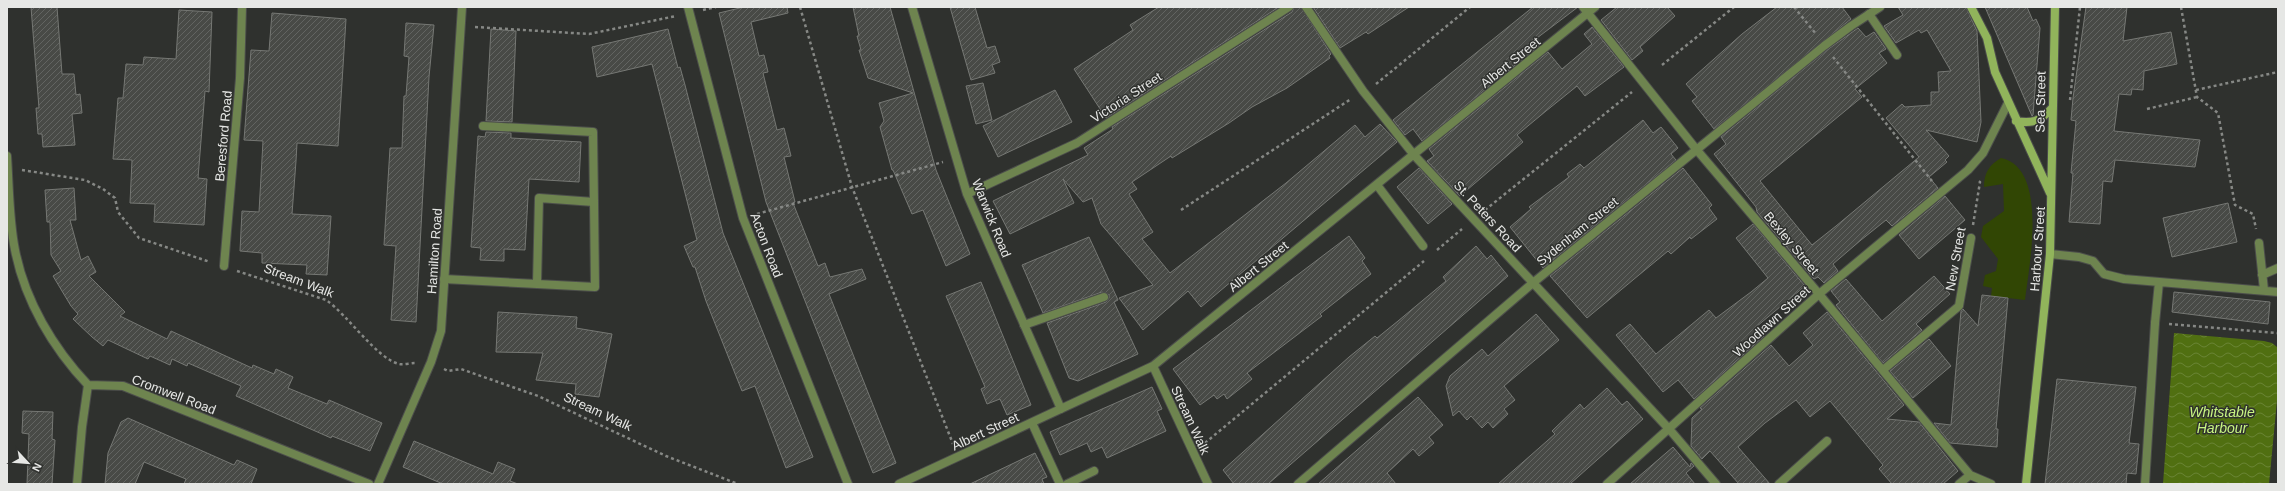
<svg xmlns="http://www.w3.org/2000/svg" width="2285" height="491" viewBox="0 0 2285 491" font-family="Arial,sans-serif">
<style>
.grass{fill:#314604}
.water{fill:url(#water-waves)}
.building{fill:url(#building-hatch);stroke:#767874}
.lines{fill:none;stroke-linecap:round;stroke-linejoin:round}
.service-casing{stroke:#4c4e4b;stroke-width:10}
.pedestrian-casing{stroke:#4c4e4b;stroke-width:10}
.minor-casing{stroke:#4c4e4b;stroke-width:10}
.secondary-casing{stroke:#4c4e4b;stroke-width:10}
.path{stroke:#868885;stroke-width:2.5;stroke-dasharray:3 3;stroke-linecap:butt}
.service{stroke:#6e844f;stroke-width:8}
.pedestrian{stroke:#6e844f;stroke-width:8}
.minor{stroke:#6e844f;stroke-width:8}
.secondary{stroke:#91b45b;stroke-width:8}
.labels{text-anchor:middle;stroke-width:3;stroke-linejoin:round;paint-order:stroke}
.street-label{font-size:13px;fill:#e6e7e5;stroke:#2f312e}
.water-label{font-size:14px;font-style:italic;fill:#c7f482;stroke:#2f312e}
</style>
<defs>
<pattern id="water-waves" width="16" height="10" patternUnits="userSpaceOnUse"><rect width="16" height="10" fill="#506f11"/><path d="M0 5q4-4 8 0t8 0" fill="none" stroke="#698434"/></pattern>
<pattern id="building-hatch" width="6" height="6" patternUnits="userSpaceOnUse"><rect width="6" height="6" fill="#484a46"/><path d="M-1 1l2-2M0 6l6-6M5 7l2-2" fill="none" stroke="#626461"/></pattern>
</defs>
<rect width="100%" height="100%" fill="#2f312e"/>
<path class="grass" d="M2001,158C2049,168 2029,266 2025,300L1991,296L1992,288L1983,286L1985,275L1996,271L1998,259L1981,237L1983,226L2004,211L2003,184L1984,187C1984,173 1989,165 2001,158Z"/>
<path class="water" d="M2174,333L2264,341L2272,343L2277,347L2278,390L2269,484H2163Z"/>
<path class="building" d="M31,7H57L62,74H74L76,95L80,94L82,113L72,114L75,145L43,147L42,134H38L36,108H39Z
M744,7H787L788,13L751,22L759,56L764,55L768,72L763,73L777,130L784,128L791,156L784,157L795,202L793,203L818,266L825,263L830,277L862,269L866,279L829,294L896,463L873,473L766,202L719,13Z
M853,7H890L936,170L970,254L946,266L923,210L912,214L893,170H892L880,127L884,121L879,103L913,93L868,78L859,50H861L857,36H859Z
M950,7H975L987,48L995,46L1000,62L992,65L995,73L971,80Z
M1159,7H1279L1106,118L1074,69L1133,30L1130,25Z
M1294,7H1301L1331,54L1329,56L1330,58L1287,88L1252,107L1229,123L1172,158L1171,156L1132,182L1137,189L1129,194L1153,232L1142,239L1170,273L1286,183L1355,125L1365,137L1380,124L1397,142L1201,307L1188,291L1143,330L1119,298L1153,285L1101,224L1092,198L1083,202L1063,179L1074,203L1010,234L993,201L1088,155L1084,148L1113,129L1112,127L1292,12Z
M1313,7H1409L1368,34L1366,32L1340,48Z
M1533,7H1578L1537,38L1541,44L1422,141L1413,129L1405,135L1393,120Z
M1617,7H1667L1675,16L1640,47L1643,51L1632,60L1601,20Z
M1777,7H1842L1851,19L1714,129L1692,101L1697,97L1686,84L1742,34Z
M1898,7H1966L1977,31L1981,122L1977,142L1926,130L1949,156L1945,160L1947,162L1929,177L1938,188L1892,226L1886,220L1861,240L1833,264L1838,271L1824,283L1818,277L1814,279L1757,212L1756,207L1714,154L1726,144L1721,137L1827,50L1858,28L1866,37L1874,32L1886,49L1879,53L1887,63L1855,89L1862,97L1760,181L1812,245L1836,226L1919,157L1886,118L1902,104L1905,107L1931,105V92H1939L1938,72L1951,71L1927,30L1921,33L1919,30L1896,43L1884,26L1903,15Z
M1985,7H2027L2033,21L2036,19L2040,28L2033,115L2032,116Z
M2086,7H2127L2123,41L2171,32L2177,64L2144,71L2143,90L2132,89L2131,95L2119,94L2114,131L2200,140L2195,167L2115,160L2112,182L2103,181L2100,224L2069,222L2073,173H2071L2076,121L2071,120L2073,98Z
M179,10L212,12L209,92L205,91L198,178L207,179L204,225L154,222L155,204L130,203L132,160L113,159L118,98H123L126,64L143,65L144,57L176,59Z
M272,13L346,19L338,146L297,143L296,161L292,214L331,216L327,275L306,274L307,265L262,263V253L240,251L242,211L259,212L263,141L244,140L251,50L269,51Z
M406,23L434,25L429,77L416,322L391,320L396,246L384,245L390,148H402L404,96H406L409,57L404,56Z
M1592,27L1624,67L1585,96L1577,86L1546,111L1517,135L1523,142L1460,196L1427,161L1434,156L1429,149L1548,52L1562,69L1592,44L1584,34Z
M491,29L516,31L512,122L486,121Z
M668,29L678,68L680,67L685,85L723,233L813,457L786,468L755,386L742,391L706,301L695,267H693L684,246L697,240L652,64L597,77L592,47Z
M983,83L992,120L976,124L966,86Z
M1055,90L1072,122L998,157L983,126Z
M1643,120L1653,133L1661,127L1678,148L1671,154L1676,160L1543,268L1510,227L1531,209L1529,207L1569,177L1567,174L1580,164L1584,168Z
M486,132L511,133V138L581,142L579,182L529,179L525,250L504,249V261L480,260L481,248L471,247L478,136L485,137Z
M1419,168L1452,204L1428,224L1397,187Z
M1683,168L1712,205L1709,208L1717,219L1691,239L1690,237L1671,254L1668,251L1587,318L1550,276Z
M74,188L76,220H70L81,260L88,256L96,272L89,276L125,312L120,316L167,339L171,331L252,368L253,365L274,374L276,369L293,377L288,388L327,404L329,400L382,423L370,451L332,436L331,438L236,396L241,386L188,363L187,366L172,359L170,365L150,356L148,359L108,340L103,346L92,337L73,319L78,314L71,306L53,276L61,271L51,255L50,222H47L45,190Z
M1945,196L1965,220L1919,259L1899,235Z
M2228,203L2237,242L2172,257L2163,218Z
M1753,224L1805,286L1756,327L1764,336L1694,399L1678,380L1663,392L1616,335L1630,324L1656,354L1709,310L1716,318L1751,292L1768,278L1736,238Z
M1349,236L1365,258L1362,261L1371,274L1320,314L1322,316L1247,373L1252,379L1227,399L1224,394L1217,399L1214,395L1200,405L1173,369Z
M1089,237L1118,300L1114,302L1138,354L1078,381L1069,378L1047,323L1106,302L1109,298V295L1102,292L1043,313L1022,265Z
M1476,246L1487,259L1491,255L1508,276L1268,484H1234L1223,470L1349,357L1375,336L1377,338L1398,321L1446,281L1443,277Z
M1934,276L1950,294L1916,324L1922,330L1883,363L1836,305L1840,302L1831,291L1846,279L1882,321Z
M981,282L1031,405L1007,415L1000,399L987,404L981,389L985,387L946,296Z
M2174,292L2270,302L2268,324L2172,312Z
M1982,295L2008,298L1996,429H1998L1997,447L1950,443L1934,423L1951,425L1961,311L1963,309L1978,326Z
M498,312L577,317L576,328L612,334L599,397L575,394L576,384L536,380L543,353L496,352Z
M1827,312L1904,405L1887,419L1919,422L1958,471L1943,484H1892L1879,469L1883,465L1830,401L1810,417L1796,400L1765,423L1738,447L1770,484H1739L1710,451L1702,459L1691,446L1692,418L1702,409L1700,408L1771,345L1789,366L1813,345L1803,333Z
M1536,314L1559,340L1504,386L1515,400L1504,409L1508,414L1493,428L1488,422L1482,428L1471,416L1467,420L1459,411L1453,416L1446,386L1450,376L1482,349L1488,356Z
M1929,339L1951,366L1913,398L1890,371Z
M2057,379L2136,387L2129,443L2139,444L2136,474L2127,473L2126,484H2045Z
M1152,387L1162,409L1157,411L1166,431L1107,458L1102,447L1091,452L1087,443L1060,455L1050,432Z
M1607,388L1622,405L1627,401L1643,419L1570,484H1498L1555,434L1552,431L1580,404L1584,409Z
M1418,397L1443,425L1429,437L1434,443L1419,456L1413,449L1387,473L1396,484H1318Z
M23,411L53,412L52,439L55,440L52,484H27L29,434L22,433Z
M128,418L234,465L237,460L257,469L251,484H184L186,479L144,462L135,484H105L108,453L121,422Z
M414,441L493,474L498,462L515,469L510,481L518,484H443L403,467Z
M1673,447L1690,467L1691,463L1694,466L1686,473L1695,484H1630Z
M1035,453L1047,477L1042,479L1044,484H970Z"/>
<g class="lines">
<g class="service-casing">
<path id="service" d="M1869,14L1897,55
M483,126L593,132L594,202
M1377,185L1423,246
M2259,243L2264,290
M2050,254L2079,257L2093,261L2104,274L2124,279L2278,292
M2262,275L2278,268
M444,279L595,287L594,202L539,198L537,284
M2155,323L2159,282
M1024,325L1104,297
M1032,423L1060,484
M1067,484L1094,471
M1779,484L1827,441"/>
</g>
<g class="pedestrian-casing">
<path id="pedestrian" d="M1583,7L1696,149L1819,294
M2145,484L2155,323"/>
</g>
<g class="minor-casing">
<path id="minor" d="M688,7L743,218L848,484
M912,7L967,194L1061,409
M1306,7L1363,91L1414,155L1670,430L1716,484
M7,156C9,186 9,221 15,250C25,301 53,348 88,385L123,386L369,484
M967,194L1077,143L1289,7
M224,266L240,78L242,7
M1819,294L1970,475L1991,484
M1153,366L1208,484
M1883,370L1959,306L1971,238
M77,484L82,427L88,385
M378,484L431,362L441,331L462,7
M899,484L1153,366L1595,7
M1298,484L1534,282L1824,46L1851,26L1880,7
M1607,484L1819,294L1968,170L1983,153L2008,103
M1959,484L1970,475"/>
</g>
<g class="secondary-casing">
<path id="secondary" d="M1971,7L1987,38L1995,72L2050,193
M2016,121C2032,124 2041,121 2052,108
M2026,484L2050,254L2055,7"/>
</g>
<path class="path" d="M800,7L852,187L953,444
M1794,7L1816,34
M2181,7L2197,97L2218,113L2235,205L2253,214L2256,229
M703,10L716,7
M475,27L589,34L676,16
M1833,57L1932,181
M1662,65L1734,7
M1376,84L1470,7
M2196,90L2278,72
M2070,100L2080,7
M2147,109L2197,97
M22,170L85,180L103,189L115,198L118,212L139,238L210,262
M1181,210L1351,99
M1485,210L1632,92
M757,214L943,162
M1973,225L1980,182L1977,180
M1437,250L1462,229
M237,271L326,300C348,315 376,358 399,364C403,365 410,363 415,363
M2169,324L2278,333
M444,369L448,371L461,369L538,396L666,456L738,484
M1205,443L1424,261"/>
<use href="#service" class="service"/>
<use href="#pedestrian" class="pedestrian"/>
<use href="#minor" class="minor"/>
<use href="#secondary" class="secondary"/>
</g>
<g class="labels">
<g class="street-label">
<text transform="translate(1510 62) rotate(-39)" y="5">Albert Street</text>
<text transform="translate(1126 97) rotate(-33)" y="5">Victoria Street</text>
<text transform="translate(2040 102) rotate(-89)" y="5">Sea Street</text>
<text transform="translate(223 136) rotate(-85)" y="5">Beresford Road</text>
<text transform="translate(1488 216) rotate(47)" y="5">St. Peters Road</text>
<text transform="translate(992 218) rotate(68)" y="5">Warwick Road</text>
<text transform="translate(1577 231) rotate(-39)" y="5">Sydenham Street</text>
<text transform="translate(1792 243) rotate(50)" y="5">Bexley Street</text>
<text transform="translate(767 245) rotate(69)" y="5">Acton Road</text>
<text transform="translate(2037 249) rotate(-86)" y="5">Harbour Street</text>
<text transform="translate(434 251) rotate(-86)" y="5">Hamilton Road</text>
<text transform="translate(1955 259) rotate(-80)" y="5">New Street</text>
<text transform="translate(1258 266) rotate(-39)" y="5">Albert Street</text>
<text transform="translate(299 280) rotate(21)" y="5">Stream Walk</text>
<text transform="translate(1771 321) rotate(-42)" y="5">Woodlawn Street</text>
<text transform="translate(174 394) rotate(21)" y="5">Cromwell Road</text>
<text transform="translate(598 411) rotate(25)" y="5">Stream Walk</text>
<text transform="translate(1191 420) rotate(65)" y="5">Stream Walk</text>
<text transform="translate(985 431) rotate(-25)" y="5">Albert Street</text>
</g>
<g class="water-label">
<text x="2222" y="417">Whitstable<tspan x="2222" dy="16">Harbour</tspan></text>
</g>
</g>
<rect width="2285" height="491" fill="none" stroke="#e6e7e5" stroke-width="16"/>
<g transform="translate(28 463) rotate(116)" stroke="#2f312e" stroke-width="3" paint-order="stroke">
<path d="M0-3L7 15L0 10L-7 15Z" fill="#e6e7e5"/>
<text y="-6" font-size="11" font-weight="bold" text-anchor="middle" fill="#e6e7e5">N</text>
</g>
</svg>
